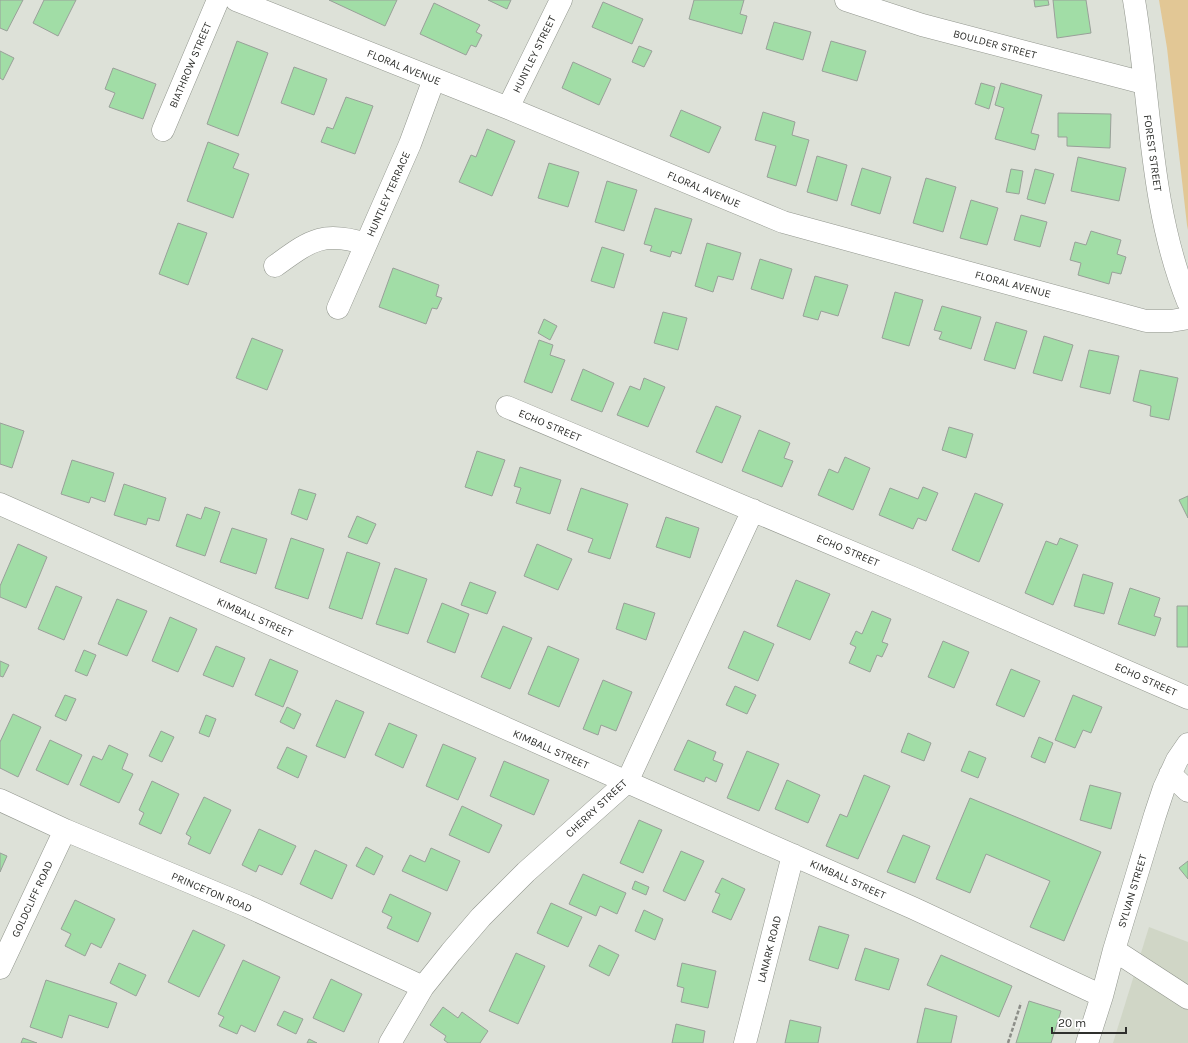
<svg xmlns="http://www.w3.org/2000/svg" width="1188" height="1043" viewBox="0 0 1188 1043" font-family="Karla,sans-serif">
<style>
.built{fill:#d0d6c6}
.green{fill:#e2c795}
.building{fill:#a1dda6;stroke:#99a099}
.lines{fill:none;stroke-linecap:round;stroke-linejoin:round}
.minor-casing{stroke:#92968e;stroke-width:23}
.path{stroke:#8c8e88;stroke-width:2.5;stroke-dasharray:4 2;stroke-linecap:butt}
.minor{stroke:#fff;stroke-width:22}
.labels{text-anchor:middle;stroke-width:4;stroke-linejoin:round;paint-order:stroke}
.street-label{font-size:11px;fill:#2f302d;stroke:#fff}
</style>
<rect width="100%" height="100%" fill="#dde1d8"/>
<path class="built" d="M1149,927L1188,942V1043H1113Z"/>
<path class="green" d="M1159,0H1188V230L1187,225L1167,48Z"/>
<path class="building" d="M0,0H23L7,31L0,28Z
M44,0H76L58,36L33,23Z
M329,0H397L385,26Z
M488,0H511L507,9Z
M694,0H744L740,14L747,16L742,34L689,19Z
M1034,0H1048L1049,5L1035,7Z
M1053,0H1086L1091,33L1057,38Z
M603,2L643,19L632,44L592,27Z
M434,3L480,25L476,32L482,35L476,47L471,45L466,55L420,34Z
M774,22L811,32L803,60L766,49Z
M237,41L268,53L238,136L207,124Z
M831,41L866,51L857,81L822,71Z
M639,46L652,51L644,67L632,62Z
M0,51L14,58L3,80L0,78Z
M573,62L611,79L599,105L562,88Z
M294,67L327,79L314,115L281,103Z
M113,68L156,84L143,119L109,107L115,93L105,89Z
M981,83L995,87L989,109L975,104Z
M1001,83L1042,95L1031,133L1039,135L1035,150L995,139L1004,108L995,105Z
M346,97L373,106L355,154L321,142L327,127L333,129Z
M681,110L721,127L709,153L670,136Z
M763,112L795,122L792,135L809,140L796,186L767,177L776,146L755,140Z
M1058,113L1111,114L1110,148L1067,146V137H1058Z
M487,129L515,141L492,196L459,182L471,155L476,157Z
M208,142L239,154L233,168L249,174L233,218L187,201Z
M817,156L847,165L837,201L807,192Z
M1078,157L1126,168L1119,201L1071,191Z
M549,163L579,172L568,207L538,198Z
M862,168L891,177L880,214L851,205Z
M1011,169L1023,171L1019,194L1006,192Z
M1035,169L1054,174L1045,204L1027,199Z
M926,178L956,187L943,232L913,223Z
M607,181L637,190L624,231L595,222Z
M971,200L998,208L987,245L960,238Z
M655,208L692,219L681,254L672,251L670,257L650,251L652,246L644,244Z
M1021,215L1047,222L1040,247L1014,240Z
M178,223L207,233L188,285L159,274Z
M1091,231L1121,240L1117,254L1126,257L1121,274L1112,272L1109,284L1078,275L1081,263L1070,260L1075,242L1086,245Z
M707,243L741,253L733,280L718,276L713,292L695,286Z
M602,247L624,254L614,288L591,281Z
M760,259L792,269L783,299L751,289Z
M393,268L439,285L436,296L442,298L437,309L432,308L426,324L379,307Z
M815,276L848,285L838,316L821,311L818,320L803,316Z
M895,292L923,300L909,346L882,338Z
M942,306L981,317L971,349L939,339L942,332L934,330Z
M663,312L687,318L678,350L654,343Z
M544,319L557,326L550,340L538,333Z
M996,322L1027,331L1015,369L984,360Z
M1044,336L1073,345L1062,381L1033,373Z
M252,338L283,350L267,390L236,378Z
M539,340L553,345L550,355L565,360L552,393L524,382Z
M1089,350L1119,356L1110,394L1080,387Z
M583,369L614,383L602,412L571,400Z
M1140,370L1178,378L1169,420L1150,416L1151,406L1133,401Z
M644,378L665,387L648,427L617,415L630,386L640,390Z
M716,406L741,416L722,463L696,452Z
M0,423L24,431L12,468L0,464Z
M949,427L973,434L966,458L942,450Z
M759,430L790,443L784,458L793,461L782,487L742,471Z
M477,451L505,460L492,496L465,487Z
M845,457L870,468L853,510L818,495L829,469L838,473Z
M72,460L114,473L105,502L91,497L89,503L61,494Z
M520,467L561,480L550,514L516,503L521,488L514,486Z
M124,484L166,498L159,521L148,518L146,525L114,515Z
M923,487L938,493L926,521L918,518L913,529L879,515L890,488L918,499Z
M581,488L628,504L610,559L588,552L593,539L567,530Z
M299,489L316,494L307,520L291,514Z
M975,493L1003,504L979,562L952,550Z
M1188,496V518L1179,500Z
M205,507L220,512L205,556L176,546L187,514L201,519Z
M357,516L376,524L367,544L348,537Z
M666,517L699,528L690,558L656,547Z
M232,528L267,539L256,574L220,562Z
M291,538L324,549L308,599L275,588Z
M1060,538L1078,545L1053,605L1025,593L1046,541L1057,545Z
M18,544L47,557L26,608L0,597V586Z
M537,544L572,559L558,590L524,576Z
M347,552L380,563L362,619L329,608Z
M395,568L427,579L408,634L376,624Z
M1083,574L1113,583L1104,614L1074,606Z
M796,580L830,594L810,640L777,626Z
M470,582L496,592L487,614L461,605Z
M56,586L82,597L64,640L38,629Z
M1130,588L1160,598L1154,616L1161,618L1155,636L1118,624Z
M117,599L147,611L127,656L98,644Z
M442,603L469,614L455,653L427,642Z
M624,603L655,613L646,640L616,629Z
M1177,606H1188V647H1177Z
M872,611L891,619L882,642L888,644L882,657L877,655L870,672L849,663L856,647L850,644L856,631L862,634Z
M170,617L197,629L178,672L152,661Z
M503,626L532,638L510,689L481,677Z
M744,631L774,644L758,681L728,668Z
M943,641L969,652L954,688L928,677Z
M216,646L245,658L233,687L203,675Z
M548,646L579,659L559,707L528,694Z
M84,650L96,655L87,676L75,671Z
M270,659L298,671L283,707L255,695Z
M0,661L9,665L3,677L0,676Z
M1011,669L1040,681L1024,717L996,705Z
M603,680L632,692L616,731L601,725L598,735L583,729Z
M735,686L756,695L747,714L726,705Z
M65,695L76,699L66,721L55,716Z
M1073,695L1102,707L1091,733L1083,730L1075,748L1055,740Z
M336,700L364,712L345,758L316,746Z
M287,707L301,714L294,729L280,722Z
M13,714L41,727L18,777L0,768V742Z
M206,715L216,719L209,737L199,733Z
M389,723L417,735L403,768L375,755Z
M161,731L174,737L162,762L149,756Z
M908,733L931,743L924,761L901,752Z
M1039,737L1053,743L1045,763L1031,757Z
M50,740L82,755L68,785L36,770Z
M688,740L716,752L713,760L723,764L716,782L706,777L704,782L674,770Z
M443,744L476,758L458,800L426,786Z
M109,745L128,754L122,769L133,774L119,803L80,785L93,756L102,760Z
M287,747L307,756L298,778L277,768Z
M747,751L779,764L759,811L727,798Z
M969,751L986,758L978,778L961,771Z
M504,761L549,780L534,815L490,796Z
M864,775L890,786L858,859L826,846L840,814L847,817Z
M787,780L820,795L808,823L775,809Z
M152,781L179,794L161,834L139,824L144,813L139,810Z
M1090,785L1121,793L1111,829L1080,820Z
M204,797L231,810L210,854L188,844L191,837L186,834Z
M970,798L1101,852L1064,941L1030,927L1050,881L986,854L970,893L936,879Z
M462,806L502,825L489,853L449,835Z
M639,820L662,830L643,873L620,863Z
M259,829L296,846L282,875L259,865L256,872L242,865Z
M903,835L930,846L915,883L887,872Z
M366,847L383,856L374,875L356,866Z
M431,848L460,861L447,891L402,871L410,855L425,862Z
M315,850L347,865L332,899L300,884Z
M681,851L704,861L685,901L663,891Z
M0,853L7,856L0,872Z
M1188,861V879L1179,868Z
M583,874L626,893L617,914L600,906L596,916L569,904Z
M722,878L745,889L731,920L712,912L720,894L715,892Z
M635,881L649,887L646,895L632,889Z
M390,894L431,913L418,942L387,928L392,917L382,912Z
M75,900L115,919L101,948L91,943L85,956L65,946L71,934L61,929Z
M551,903L582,917L568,947L537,933Z
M644,910L663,919L655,940L635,931Z
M819,926L849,935L838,969L809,960Z
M193,930L225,945L199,997L168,982Z
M599,945L619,955L609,976L589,966Z
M865,948L899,959L889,990L855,980Z
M516,953L545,966L518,1024L489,1011Z
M941,955L1012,986L999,1017L927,985Z
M243,960L280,977L255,1032L241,1025L237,1034L219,1026L224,1017L218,1014Z
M119,963L146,975L136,996L110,983Z
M682,963L716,971L708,1008L681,1002L684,988L677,986Z
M331,979L362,994L344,1032L313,1018Z
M46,980L117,1003L108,1028L69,1015L62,1038L30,1027Z
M1029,1001L1061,1011L1051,1043H1016Z
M443,1007L458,1018L462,1012L488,1031L480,1043H448L444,1040L446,1036L430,1025Z
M925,1008L957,1016L951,1043H917Z
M284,1011L303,1019L296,1034L277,1025Z
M790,1020L821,1027L818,1043H785Z
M676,1024L705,1031L703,1043H672Z
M23,1038L37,1043H21Z
M309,1039L317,1043H307Z"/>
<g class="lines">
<g class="minor-casing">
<path id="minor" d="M236,0L508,108L783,222L1146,321H1171L1188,318
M846,0L922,25L1144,83
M1134,0C1151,101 1149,206 1188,302
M508,108L561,0
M163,130L218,0
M275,266C310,241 322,230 366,244
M338,308L410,144L434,79
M507,407L913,578L1188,698
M0,504L627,782L913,908L1102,996
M1170,774L1188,791
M0,800L65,830L247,906L423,987
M1114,950L1188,998
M0,968L65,830
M390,1043L423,987L451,952L481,917L526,872L627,782L753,510
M745,1043L793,855
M1087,1043L1102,996L1114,950L1155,815L1164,788L1177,760L1188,744"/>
</g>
<path class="path" d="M1008,1043L1021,1003"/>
<use href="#minor" class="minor"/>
</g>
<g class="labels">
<g class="street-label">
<text transform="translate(995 44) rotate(15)" y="4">BOULDER STREET</text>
<text transform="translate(534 54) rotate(-64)" y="4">HUNTLEY STREET</text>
<text transform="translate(190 65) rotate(-67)" y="4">BIATHROW STREET</text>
<text transform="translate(404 67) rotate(22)" y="4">FLORAL AVENUE</text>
<text transform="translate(1153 153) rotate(82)" y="4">FOREST STREET</text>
<text transform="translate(704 189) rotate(23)" y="4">FLORAL AVENUE</text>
<text transform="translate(388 194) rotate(-66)" y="4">HUNTLEY TERRACE</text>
<text transform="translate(1013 284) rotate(15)" y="4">FLORAL AVENUE</text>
<text transform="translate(550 425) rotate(23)" y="4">ECHO STREET</text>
<text transform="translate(848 550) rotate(23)" y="4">ECHO STREET</text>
<text transform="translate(255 617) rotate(24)" y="4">KIMBALL STREET</text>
<text transform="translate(1146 679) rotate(24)" y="4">ECHO STREET</text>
<text transform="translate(551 749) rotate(24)" y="4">KIMBALL STREET</text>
<text transform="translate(596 808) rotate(-43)" y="4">CHERRY STREET</text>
<text transform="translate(848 879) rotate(24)" y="4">KIMBALL STREET</text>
<text transform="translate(1132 891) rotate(-73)" y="4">SYLVAN STREET</text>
<text transform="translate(212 892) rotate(23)" y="4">PRINCETON ROAD</text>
<text transform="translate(32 899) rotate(-65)" y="4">GOLDCLIFF ROAD</text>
<text transform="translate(769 949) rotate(-76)" y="4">LANARK ROAD</text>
</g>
</g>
<path d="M1052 1027v6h74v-6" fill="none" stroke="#2f302d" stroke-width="2"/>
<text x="1058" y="1027" font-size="12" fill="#2f302d" stroke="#ffffff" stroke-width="3" paint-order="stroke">20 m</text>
</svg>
